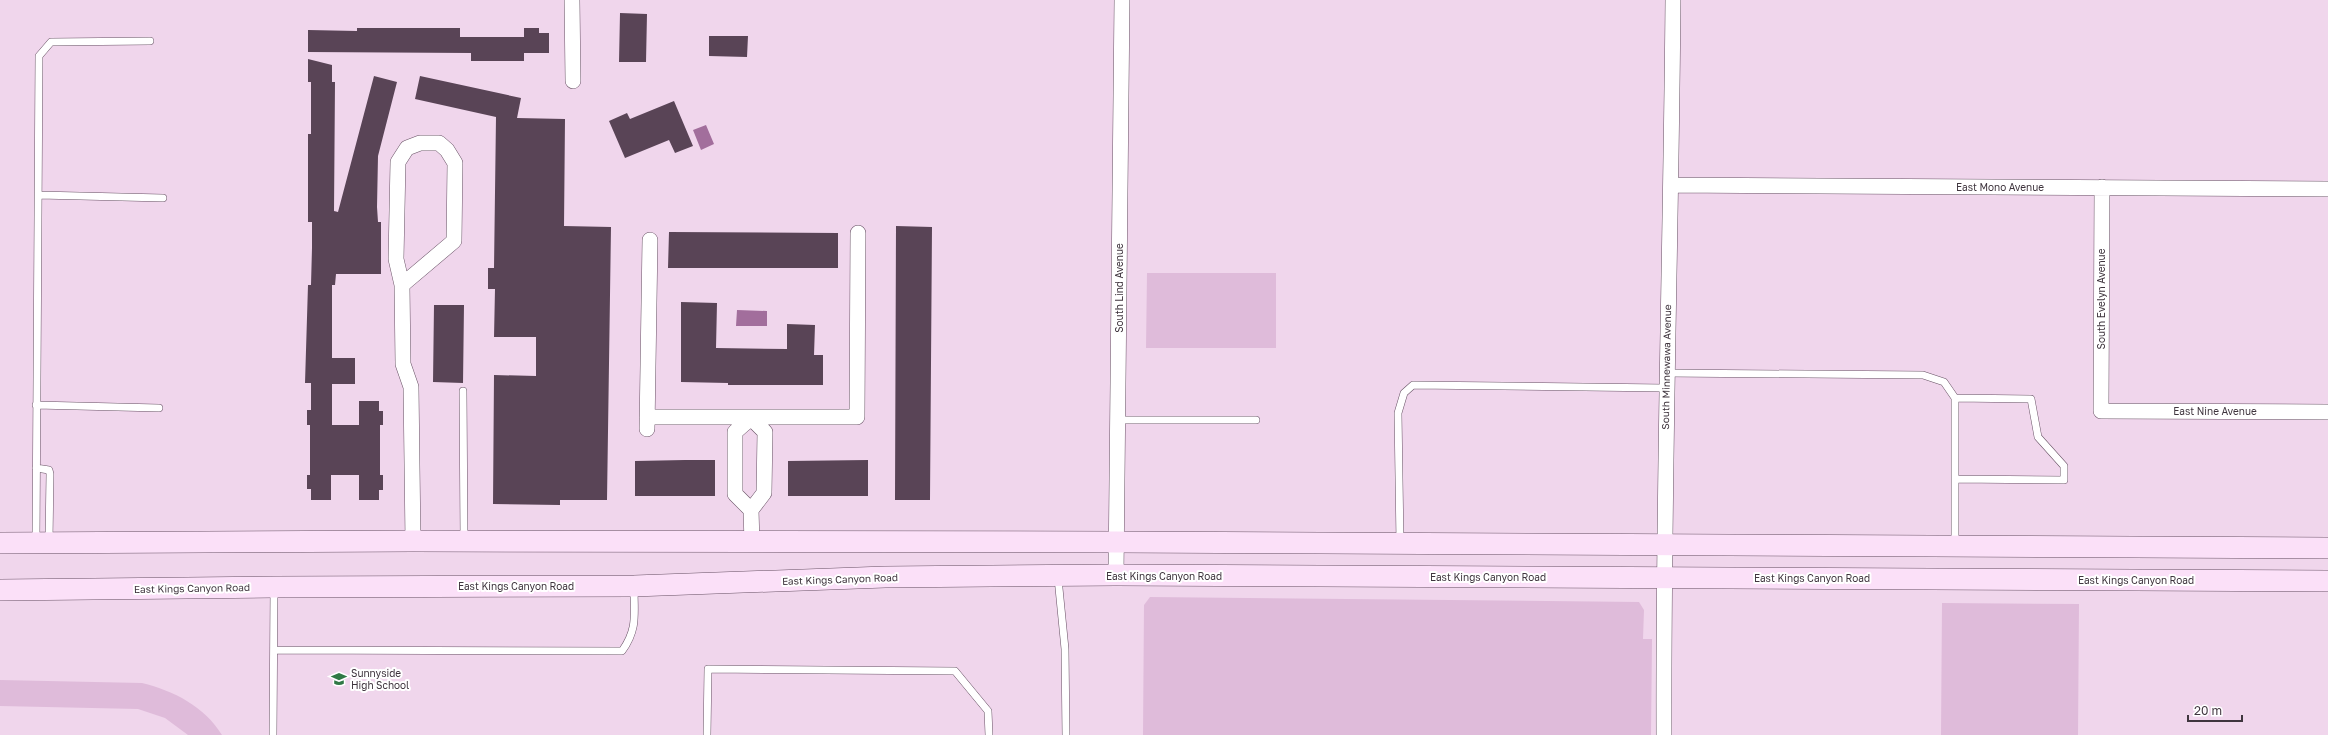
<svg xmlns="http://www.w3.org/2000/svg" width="2328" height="735" viewBox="0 0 2328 735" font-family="'Golos Text',sans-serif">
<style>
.green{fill:#dfbbda}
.water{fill:#a26e9c}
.building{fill:#594456}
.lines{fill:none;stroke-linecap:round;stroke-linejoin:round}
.service-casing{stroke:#685265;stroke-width:8}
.minor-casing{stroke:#685265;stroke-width:16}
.secondary-casing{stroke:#685265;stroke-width:22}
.service{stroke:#fff;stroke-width:7}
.minor{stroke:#fff;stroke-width:15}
.secondary{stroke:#fbe0f8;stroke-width:21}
.labels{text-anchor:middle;stroke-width:4;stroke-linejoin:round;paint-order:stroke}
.street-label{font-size:10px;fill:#3f353e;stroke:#fff}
.poi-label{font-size:10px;fill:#3f353e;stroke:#fff;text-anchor:start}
</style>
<rect width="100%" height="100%" fill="#f0d6ec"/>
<path class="green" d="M1147,273H1276V348H1146Z
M1150,597L1639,602L1644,610L1643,639H1652L1651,735H1143L1144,605Z
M1942,603L2079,604L2078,735H1941Z
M0,680L142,683C174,691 204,706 222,735H188L165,718L138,709L0,706Z"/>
<path class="water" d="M706,125L714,144L701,150L693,130Z
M737,310L767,311V326H736Z"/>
<path class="building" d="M620,13L647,14L646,62H619Z
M357,28H460V37H524V28H539V33H549V53H524V61H471V53L308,52V30L357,31Z
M709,36H748L747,57L709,56Z
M308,59L332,65V82H335L334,211L338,212L374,76L397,82L378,156L377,207L378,222H381V274H336L335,285H332V358H355V384H332V425H359V401H379V411H383V425H380V475H383V490H379V500H359V475H331V500H311V489H307V475H310V425H307V410H311V383H305L308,285H311L312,248V222H308V134H311V82H308Z
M420,76L521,98L517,118L565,119L564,226L611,227L607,500H560V505L493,504L494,375L536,376V337H494L495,289H488V268H494L496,117L415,99Z
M674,101L693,146L675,153L669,140L625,158L609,121L627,113L630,119Z
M896,226L932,227L930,500H895Z
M669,232L838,233V268H668Z
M681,302L717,303L716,348L787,349V324L815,325L814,355H823V385H728V383L681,382Z
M434,305H464L463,383L433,382Z
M685,460H715V496H635V461Z
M868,460V496H788V461Z"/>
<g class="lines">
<g class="service-casing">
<path id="service" d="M39,195L163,198
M1666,373L1923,375L1944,382L1955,398V544
M463,391L464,539
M1955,398L2031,399L2038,437L2064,466V480L1955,479
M36,405L159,408
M1118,420H1256
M36,468L49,470L50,474L49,541
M36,541L39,56L51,42L150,41
M1400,542L1398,413L1404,393L1413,385L1665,388
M1058,578L1065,649L1066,735
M274,650L622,651C638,629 634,614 634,587
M273,735L274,589
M707,735L708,669L955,671L988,711L989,735"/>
</g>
<g class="minor-casing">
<path id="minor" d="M572,0L573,81
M1671,185L2328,189
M2102,187L2101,411L2328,412
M402,285L454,241L455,163L447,150L439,143H420L407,148L398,162L396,259L402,285L403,364L411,387L413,541
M647,417H857L858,233
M647,429L650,240
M751,510L735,494V432L751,418L765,432L764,493L751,510L752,543
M1116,575L1122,0
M1664,735C1663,490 1671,245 1673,0"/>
</g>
<g class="secondary-casing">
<path id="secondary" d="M0,543L413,541L1116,542L2328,548
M0,590L274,587L634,586L885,577L1116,575L2328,581"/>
</g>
<use href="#service" class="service"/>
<use href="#minor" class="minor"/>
<use href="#secondary" class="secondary"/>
</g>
<defs>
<g id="school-bare" transform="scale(1.2)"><path d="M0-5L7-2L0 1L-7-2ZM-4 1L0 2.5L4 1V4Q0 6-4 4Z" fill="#2f7845" stroke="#fff" stroke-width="2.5" paint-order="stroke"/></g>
</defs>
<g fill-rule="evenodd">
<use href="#school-bare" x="339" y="679"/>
</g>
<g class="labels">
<g class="street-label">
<text x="2000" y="191">East Mono Avenue</text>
<text transform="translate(1119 288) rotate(-90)" y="4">South Lind Avenue</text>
<text transform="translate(2101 299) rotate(-90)" y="4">South Evelyn Avenue</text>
<text transform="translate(1666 367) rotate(-89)" y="4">South Minnewawa Avenue</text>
<text x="2215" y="415">East Nine Avenue</text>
<text x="1164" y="580">East Kings Canyon Road</text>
<text x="1488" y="581">East Kings Canyon Road</text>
<text x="1812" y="582">East Kings Canyon Road</text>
<text transform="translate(840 579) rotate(-2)" y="4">East Kings Canyon Road</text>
<text x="2136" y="584">East Kings Canyon Road</text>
<text x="516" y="590">East Kings Canyon Road</text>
<text transform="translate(192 588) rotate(-1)" y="4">East Kings Canyon Road</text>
</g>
<g class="poi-label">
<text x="351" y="677">Sunnyside<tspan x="351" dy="12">High School</tspan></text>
</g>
</g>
<path d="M2188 715v6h54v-6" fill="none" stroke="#3f353e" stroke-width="2"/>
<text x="2194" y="715" font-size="12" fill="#3f353e" stroke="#ffffff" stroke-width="3" paint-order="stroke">20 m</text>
</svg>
